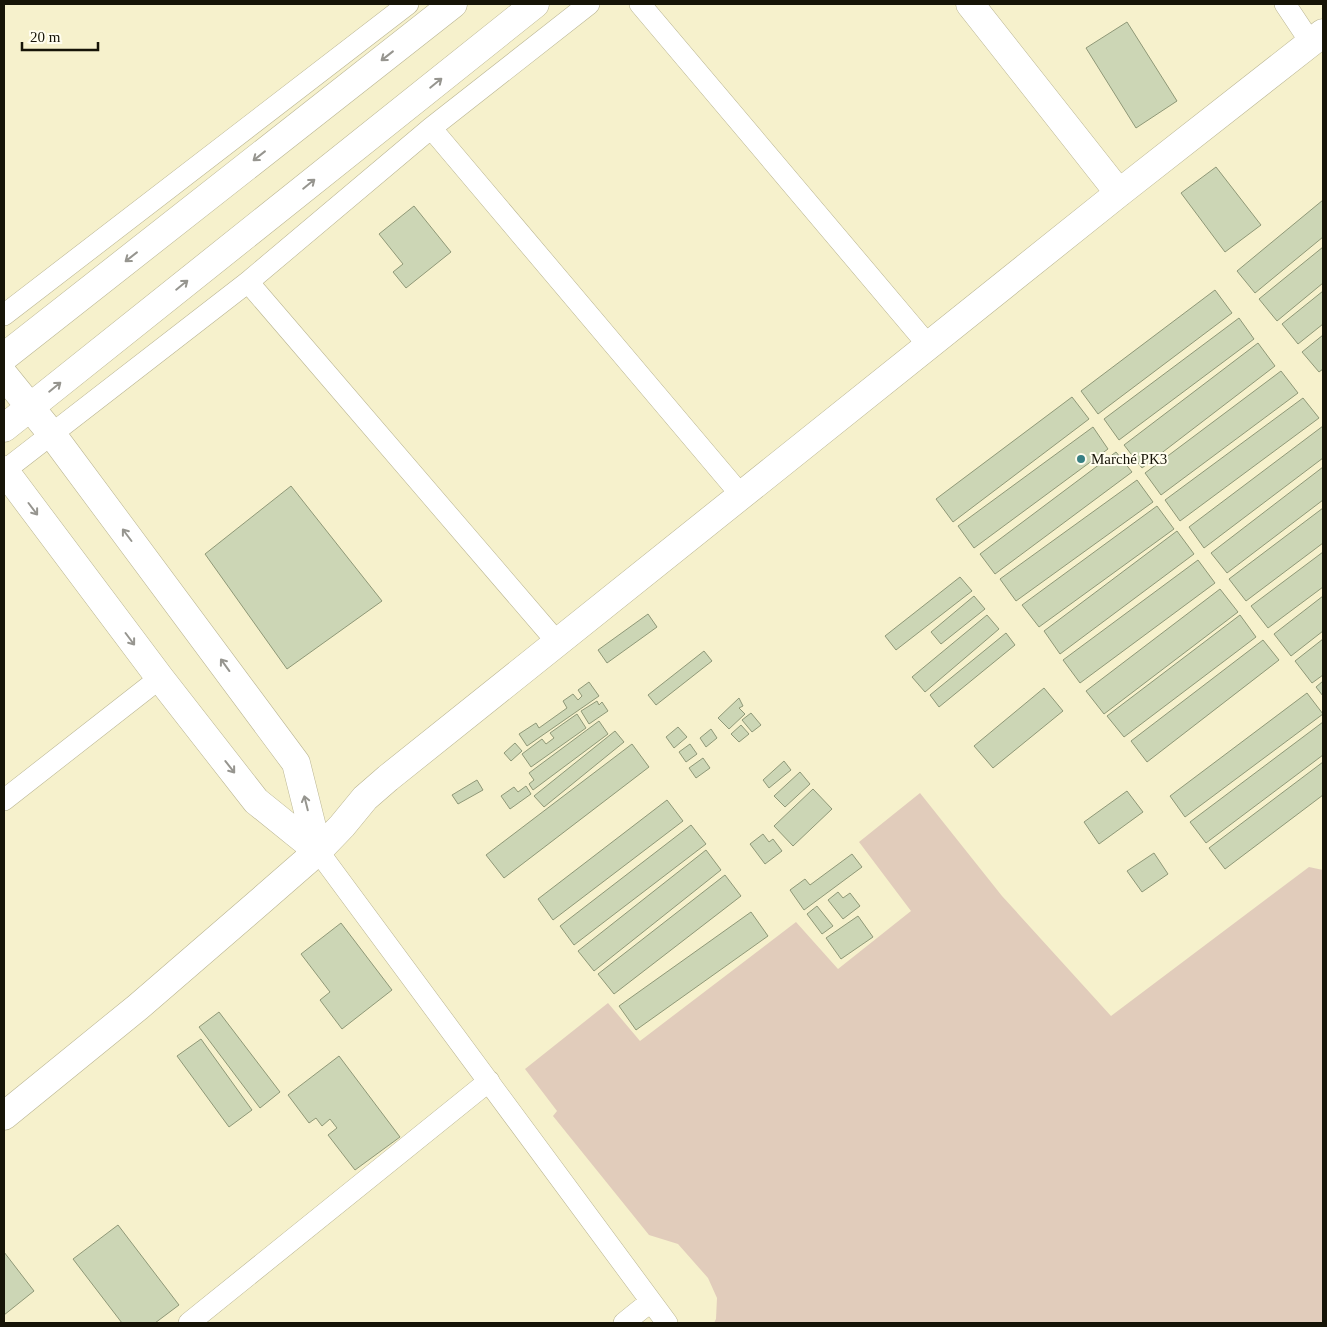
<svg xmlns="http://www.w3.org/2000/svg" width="1327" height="1327" viewBox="0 0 1327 1327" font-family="Georgia,serif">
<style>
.green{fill:#e1ccbb}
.building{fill:#ccd6b5;stroke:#8f9877}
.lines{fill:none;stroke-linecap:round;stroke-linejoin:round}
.minor-casing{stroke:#b9b491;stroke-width:22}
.tertiary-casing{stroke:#b9b491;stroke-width:29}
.minor{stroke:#fff;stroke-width:21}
.tertiary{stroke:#fff;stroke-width:28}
.oneway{stroke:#96958f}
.poi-dot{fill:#388084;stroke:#fffdee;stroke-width:2}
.labels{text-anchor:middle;stroke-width:4;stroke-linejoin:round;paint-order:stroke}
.poi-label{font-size:15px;fill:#161407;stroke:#fffdee;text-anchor:start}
</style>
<rect width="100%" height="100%" fill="#f6f1cc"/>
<path class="green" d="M920,793L1002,896L1111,1016L1309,867L1323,870V1323H714L716,1319L717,1298L708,1278L678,1244L649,1235L553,1116L557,1111L525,1069L608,1003L640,1041L796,922L838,969L911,911L859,842Z"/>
<path class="building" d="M1127,22L1177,101L1136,128L1086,48Z
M1216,167L1261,225L1225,252L1181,193Z
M1323,200V237L1255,293L1237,271Z
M414,206L451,252L406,288L393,272L403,264L379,234Z
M1323,247V283L1277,321L1259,299Z
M1215,290L1232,313L1098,414L1081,391Z
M1323,291V324L1298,344L1282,324Z
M1239,318L1254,339L1119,440L1104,419Z
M1323,335V369L1319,372L1302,352Z
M1258,343L1275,366L1142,468L1124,445Z
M1281,371L1298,393L1161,495L1145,473Z
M1072,397L1089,419L953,522L936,499Z
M1303,398L1319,418L1180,521L1165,500Z
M1323,426V458L1204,548L1189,527Z
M1093,427L1108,449L974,548L958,526Z
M1116,452L1132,472L995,574L980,554Z
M1323,467V500L1227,573L1211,553Z
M1137,480L1153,502L1016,601L1000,579Z
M291,486L382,601L287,669L205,554Z
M1157,506L1174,529L1039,627L1022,605Z
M1323,508V543L1246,601L1229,579Z
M1177,531L1194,554L1060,654L1044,631Z
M1323,552V587L1268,628L1251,606Z
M1198,560L1215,583L1080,683L1063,660Z
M960,577L972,591L896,650L885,636Z
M1220,589L1238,612L1104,714L1086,691Z
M974,596L985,609L941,644L931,632Z
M1323,596V631L1291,656L1274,634Z
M648,614L657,627L607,663L598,650Z
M987,615L999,629L925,692L912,677Z
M1240,615L1256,637L1124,737L1107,716Z
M1006,633L1015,645L939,707L930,695Z
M1323,639V675L1312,683L1295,661Z
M1263,640L1279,660L1147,762L1131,741Z
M704,651L712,661L656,705L648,695Z
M1323,681V696L1316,687Z
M589,682L599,696L527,746L519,734L536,723L539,728L567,708L563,701L573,694L578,700L582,696L578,690Z
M1044,688L1063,711L993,768L974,746Z
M1307,693L1323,714L1185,817L1170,796Z
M739,698L743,706L739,708L745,714L729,729L718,718Z
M597,701L599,705L602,702L608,711L589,724L581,711Z
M751,713L761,725L752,732L742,720Z
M577,714L586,728L531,767L522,754L542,739L546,744L554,738L550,733Z
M599,721L608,734L533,790L529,784L534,780L529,773Z
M1323,722V755L1206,843L1190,822Z
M741,725L749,734L739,742L731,734Z
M678,727L687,737L674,748L666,737Z
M711,729L717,738L706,747L700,738Z
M615,731L624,742L544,807L534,796Z
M515,743L522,751L511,761L504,753Z
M632,744L649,767L504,878L486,855Z
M690,744L697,754L686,762L679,752Z
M703,758L710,768L696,778L689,768Z
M784,761L791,770L769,788L763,780Z
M1323,762V795L1225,869L1209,848Z
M800,772L810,784L785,807L774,796Z
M477,780L483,790L458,804L452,795Z
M526,786L531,794L510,809L501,796L514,787L518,792Z
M813,789L832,809L793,846L774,826Z
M1127,791L1143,812L1099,844L1084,822Z
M667,800L683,821L553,920L538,899Z
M691,825L706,844L574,945L560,926Z
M763,834L769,842L773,839L782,851L765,864L750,844Z
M706,850L721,870L594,971L578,951Z
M1154,853L1168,874L1142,892L1127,871Z
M852,854L862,867L804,910L790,890L805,879L810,885Z
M725,875L741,896L614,994L598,974Z
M838,892L843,898L850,893L860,906L843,919L828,900Z
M817,906L833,926L822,934L807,914Z
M751,912L768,936L636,1030L619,1006Z
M858,916L873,937L841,959L826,938Z
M341,923L392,990L342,1029L320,1000L330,992L301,954Z
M219,1012L280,1092L260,1108L199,1027Z
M201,1039L252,1110L229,1127L177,1056Z
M339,1056L400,1137L355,1170L328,1135L337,1128L330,1119L322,1126L316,1118L309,1123L288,1095Z
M118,1225L179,1305L155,1323H122L73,1259Z
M4,1252L34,1291L4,1315Z"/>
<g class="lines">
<g class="minor-casing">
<path id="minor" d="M640,4L928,345
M1285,4L1311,43
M431,128L741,495
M248,282L557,642
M4,315L408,4
M4,471L248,282L431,128L589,4
M4,800L160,678
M318,851L667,1323
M189,1323L489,1081
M624,1323L650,1302"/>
</g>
<g class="tertiary-casing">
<path id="tertiary" d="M970,4L1119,193
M4,357L453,4
M4,375L51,433L296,763L318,851
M4,428L535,4
M4,470L160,678L256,801L318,851
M4,1116L138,1007L263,899L318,851L342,826L365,798L388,778L1119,193L1323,33"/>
</g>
<use href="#minor" class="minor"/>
<use href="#tertiary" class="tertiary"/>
</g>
<defs><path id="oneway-shaft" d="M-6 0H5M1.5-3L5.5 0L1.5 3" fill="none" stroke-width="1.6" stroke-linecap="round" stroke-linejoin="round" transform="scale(1.25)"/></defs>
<g class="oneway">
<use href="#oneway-shaft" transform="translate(387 56) rotate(142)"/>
<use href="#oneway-shaft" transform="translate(436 83) rotate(-39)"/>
<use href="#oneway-shaft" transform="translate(259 156) rotate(142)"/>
<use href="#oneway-shaft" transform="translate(309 184) rotate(-39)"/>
<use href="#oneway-shaft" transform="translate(131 257) rotate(142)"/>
<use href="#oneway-shaft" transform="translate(182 285) rotate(-39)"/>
<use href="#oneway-shaft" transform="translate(55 387) rotate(-39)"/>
<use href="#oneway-shaft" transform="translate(33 509) rotate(53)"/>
<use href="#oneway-shaft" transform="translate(127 535) rotate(-127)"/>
<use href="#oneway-shaft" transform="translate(130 639) rotate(53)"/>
<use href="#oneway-shaft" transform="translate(225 665) rotate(-126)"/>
<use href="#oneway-shaft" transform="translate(230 767) rotate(52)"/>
<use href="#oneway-shaft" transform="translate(306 803) rotate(-104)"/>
</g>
<circle class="poi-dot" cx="1081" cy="459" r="5"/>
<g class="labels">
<g class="poi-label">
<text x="1091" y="464">Marché PK3</text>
</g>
</g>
<rect width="1327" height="1327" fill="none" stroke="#161407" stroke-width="10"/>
<path d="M22 42v8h76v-8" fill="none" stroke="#161407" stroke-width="2.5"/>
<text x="30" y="42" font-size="15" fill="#161407" stroke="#fffdee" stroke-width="4" paint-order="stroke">20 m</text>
</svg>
